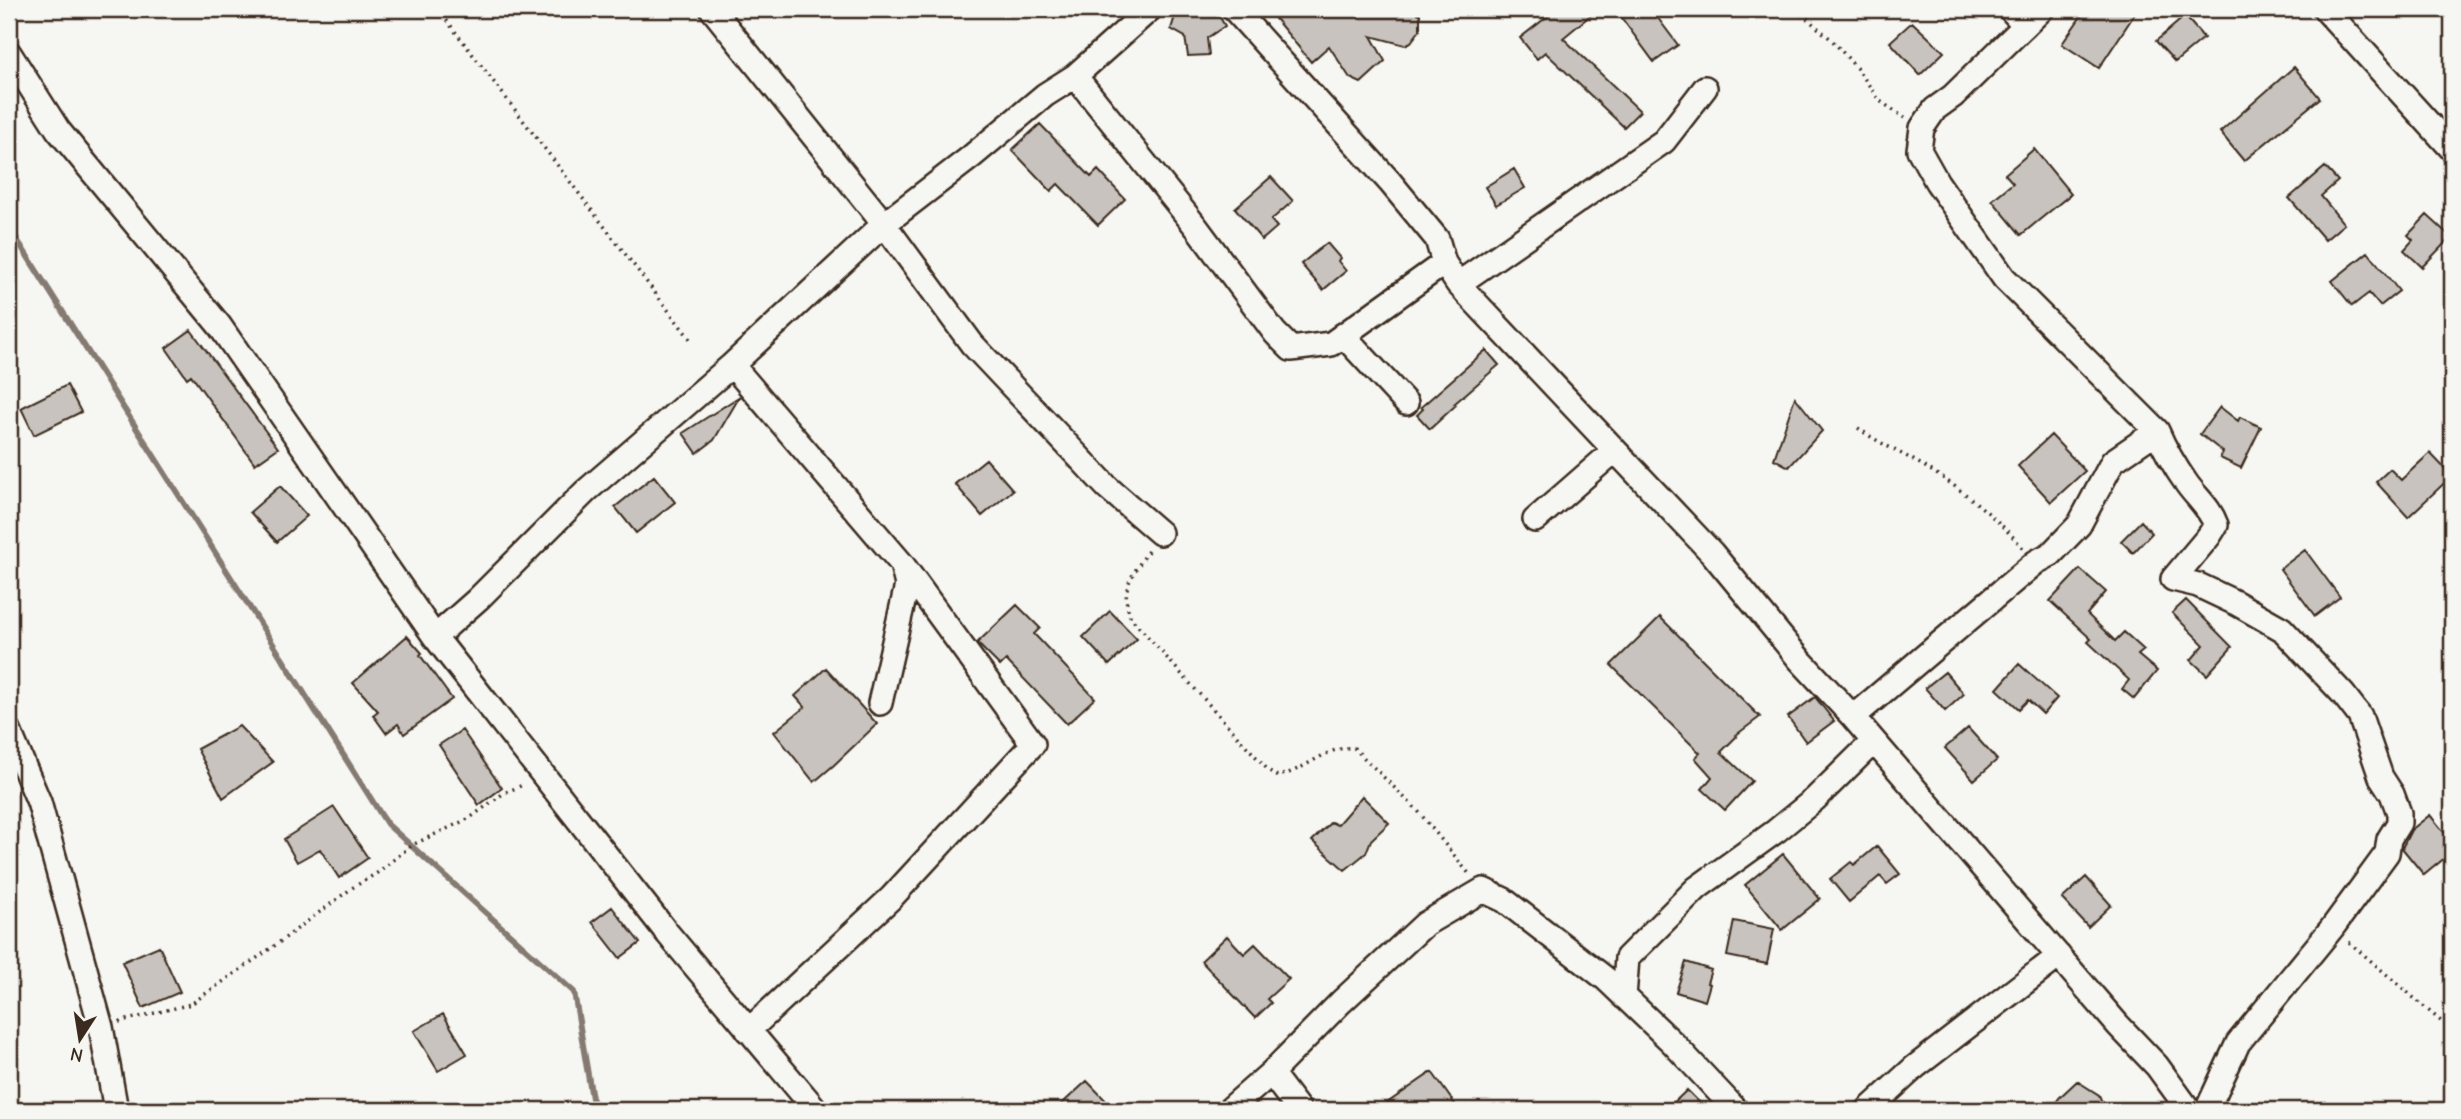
<svg xmlns="http://www.w3.org/2000/svg" width="2461" height="1119" viewBox="0 0 2461 1119" font-family="'Comic Neue',sans-serif">
<style>
.lines{fill:none;stroke-linecap:round;stroke-linejoin:round}
.stream{stroke:#857a71;stroke-width:6}
.building{fill:#c8c3be;stroke:#3b2a1e;stroke-width:2}
.minor-casing{stroke:#3b2a1e;stroke-width:28}
.path{stroke:#3b2a1e;stroke-width:3.5;stroke-dasharray:2 5;stroke-linecap:butt}
.minor{stroke:#f6f6f2;stroke-width:23}
</style>
<rect width="100%" height="100%" fill="#f6f6f2"/>
<filter id="ink" filterUnits="userSpaceOnUse"><feTurbulence type="fractalNoise" baseFrequency=".0143" numOctaves="2"/><feDisplacementMap in="SourceGraphic" scale="14" xChannelSelector="R" yChannelSelector="G"/><feConvolveMatrix kernelMatrix="1 2 1 2 8 2 1 2 1" color-interpolation-filters="sRGB"/></filter>
<g filter="url(#ink)">
<g class="lines">
<path class="stream" d="M9,227L387,824L574,992L594,1110"/>
</g>
<path class="building" d="M1186,9H1215L1225,26L1207,38L1209,55L1188,56L1185,37L1171,29L1176,13Z
M1267,9H1406L1420,14V30L1411,42L1405,45L1371,36L1385,61L1361,83L1350,78L1329,46L1311,62Z
M1557,9H1598L1563,38L1640,111L1624,127L1545,52L1537,59L1520,38Z
M1615,9H1651L1678,45L1654,62Z
M2086,9H2138L2099,68L2062,44Z
M2185,16L2204,38L2175,62L2156,41Z
M1912,22L1944,52L1920,75L1890,42Z
M2294,67L2320,98L2244,161L2220,132Z
M1040,124L1091,177L1098,170L1125,199L1098,225L1058,184L1051,191L1012,150Z
M2034,149L2071,194L2021,235L1992,200L2013,183L2005,174Z
M2325,167L2338,181L2321,196L2344,224L2325,240L2289,198Z
M1514,169L1525,188L1496,205L1485,187Z
M1271,177L1293,201L1271,220L1277,227L1262,240L1235,208Z
M2427,215L2451,237L2422,267L2404,250L2413,240L2408,235Z
M1327,243L1340,258L1338,261L1346,271L1323,290L1301,264Z
M2368,252L2399,291L2380,306L2369,293L2352,306L2332,281Z
M191,330L278,448L255,464L191,375L187,378L166,348Z
M1486,350L1499,365L1454,404L1456,405L1430,429L1417,415L1423,409L1421,407Z
M67,385L81,412L34,435L21,408Z
M740,396L714,440L697,453L683,433Z
M1795,397L1822,431L1789,467L1774,459Z
M2220,407L2238,421L2240,417L2261,427L2241,468L2220,458L2223,452L2200,434Z
M2051,435L2085,471L2051,502L2018,466Z
M2430,453L2452,476L2408,517L2376,482L2390,469L2401,480Z
M986,459L1013,490L982,516L955,484Z
M654,476L675,502L636,533L615,507Z
M280,486L307,516L277,542L250,512Z
M2141,521L2152,533L2133,553L2121,541Z
M2305,550L2340,597L2315,616L2280,569Z
M2080,569L2106,592L2087,614L2115,641L2124,632L2144,650L2138,655L2157,671L2134,699L2122,689L2129,680L2088,642L2091,639L2050,601Z
M2186,600L2232,647L2207,675L2191,660L2204,645L2172,613Z
M1017,605L1040,628L1034,634L1095,698L1067,724L1006,660L1000,666L977,643Z
M1110,611L1137,639L1109,665L1083,637Z
M1660,617L1760,717L1736,735L1737,736L1721,752L1752,781L1725,810L1702,789L1712,777L1695,758L1700,753L1611,665Z
M407,636L422,653L420,655L452,699L404,734L398,724L386,733L373,715L378,711L353,683Z
M2019,664L2057,698L2043,714L2028,700L2019,709L1997,689Z
M826,668L877,724L834,765L814,782L774,732L805,707L795,696Z
M1945,672L1964,694L1945,711L1925,688Z
M1815,697L1834,721L1806,742L1788,717Z
M239,726L273,762L223,798L197,749Z
M1968,728L1997,760L1974,780L1945,748Z
M462,730L502,788L479,805L439,745Z
M1362,796L1389,823L1371,840L1366,853L1345,870L1312,841L1331,822L1337,825Z
M334,807L368,858L339,878L320,849L297,862L284,839Z
M2430,815L2452,842V852L2424,875L2402,848L2411,830Z
M1877,846L1900,874L1887,884L1880,876L1849,902L1830,879L1851,862L1854,865Z
M1783,854L1820,899L1782,930L1745,885Z
M2086,877L2111,905L2088,927L2062,899Z
M612,907L640,943L620,958L592,922Z
M1734,921L1774,929L1767,964L1727,956Z
M1227,936L1244,954L1255,944L1289,979L1267,999L1271,1003L1255,1018L1201,961Z
M159,946L180,992L143,1008L122,962Z
M1686,962L1711,970L1707,983L1710,984L1705,1001L1676,992Z
M443,1014L467,1054L438,1071L414,1031Z
M1432,1072L1459,1110H1377Z
M1087,1081L1115,1110H1055Z
M2077,1081L2099,1095L2105,1110H2050L2060,1097Z
M1687,1090L1699,1102L1691,1110H1666Z"/>
<g class="lines">
<g class="minor-casing">
<path id="minor" d="M712,9L884,224L972,344L1108,488L1160,533
M1234,9L1390,182L1437,239L1444,263L1458,284L1712,553L1800,660L1853,717L2118,1025L2157,1066L2189,1110
M2010,9L2024,24
M2042,9L1953,96L1935,109L1922,128L1919,150L1937,182L2004,278L2157,431C2165,450 2175,467 2187,484C2197,498 2210,508 2216,525L2209,536L2173,579L2198,585L2236,603L2282,629L2343,694L2360,716L2381,777L2392,794L2399,813V823L2389,839L2387,853L2332,928L2238,1043L2207,1110
M2325,9L2452,149
M9,53L58,130L219,325L435,637L668,934L816,1110
M1075,76L1197,228L1275,333L1291,349L1331,344L1444,263
M1458,284L1664,141L1705,88
M1343,335L1406,403
M732,365L902,564L907,585L880,703
M1535,520L1614,451
M435,637L478,599L586,491L732,365L884,224L971,157L1045,95L1075,76L1150,9
M1853,717L2036,562L2051,554L2079,525L2113,461L2157,431
M9,731L39,802L101,1027L116,1110
M1624,997L1627,958L1697,888L1776,831L1815,799L1873,742
M748,1031L891,898L1033,744L902,564
M1271,1073L1299,1110
M1229,1110L1271,1073L1341,1002L1425,924L1483,890L1504,900L1606,979L1673,1043L1736,1110
M1868,1110L1915,1067L2059,956"/>
</g>
<path class="path" d="M438,9L691,340
M1796,9L1832,40L1859,71L1880,101L1905,118
M1858,428C1881,445 1907,455 1930,470C1962,489 1999,520 2023,548
M1148,551C1132,576 1119,588 1131,618L1268,770L1277,776C1304,772 1327,745 1354,748L1418,811L1470,875
M2349,942L2443,1023L2452,1028
M119,1022L191,1004L277,944L352,888L377,873L412,845L470,818L504,793L525,784"/>
<use href="#minor" class="minor"/>
</g>
</g>
<rect width="2461" height="1119" fill="none" stroke="#f6f6f2" stroke-width="35"/>
<rect x="18" y="18" width="2426" height="1084" fill="none" stroke="#3b2a1e" stroke-width="2.5" filter="url(#ink)"/>
<g transform="translate(80 1039) rotate(192)" stroke="#f6f6f2" stroke-width="5" paint-order="stroke">
<path d="M0-5L12 26L0 18L-12 26Z" fill="#3b2a1e"/>
<text y="-10" font-size="19" font-weight="bold" text-anchor="middle" fill="#3b2a1e">N</text>
</g>
</svg>
